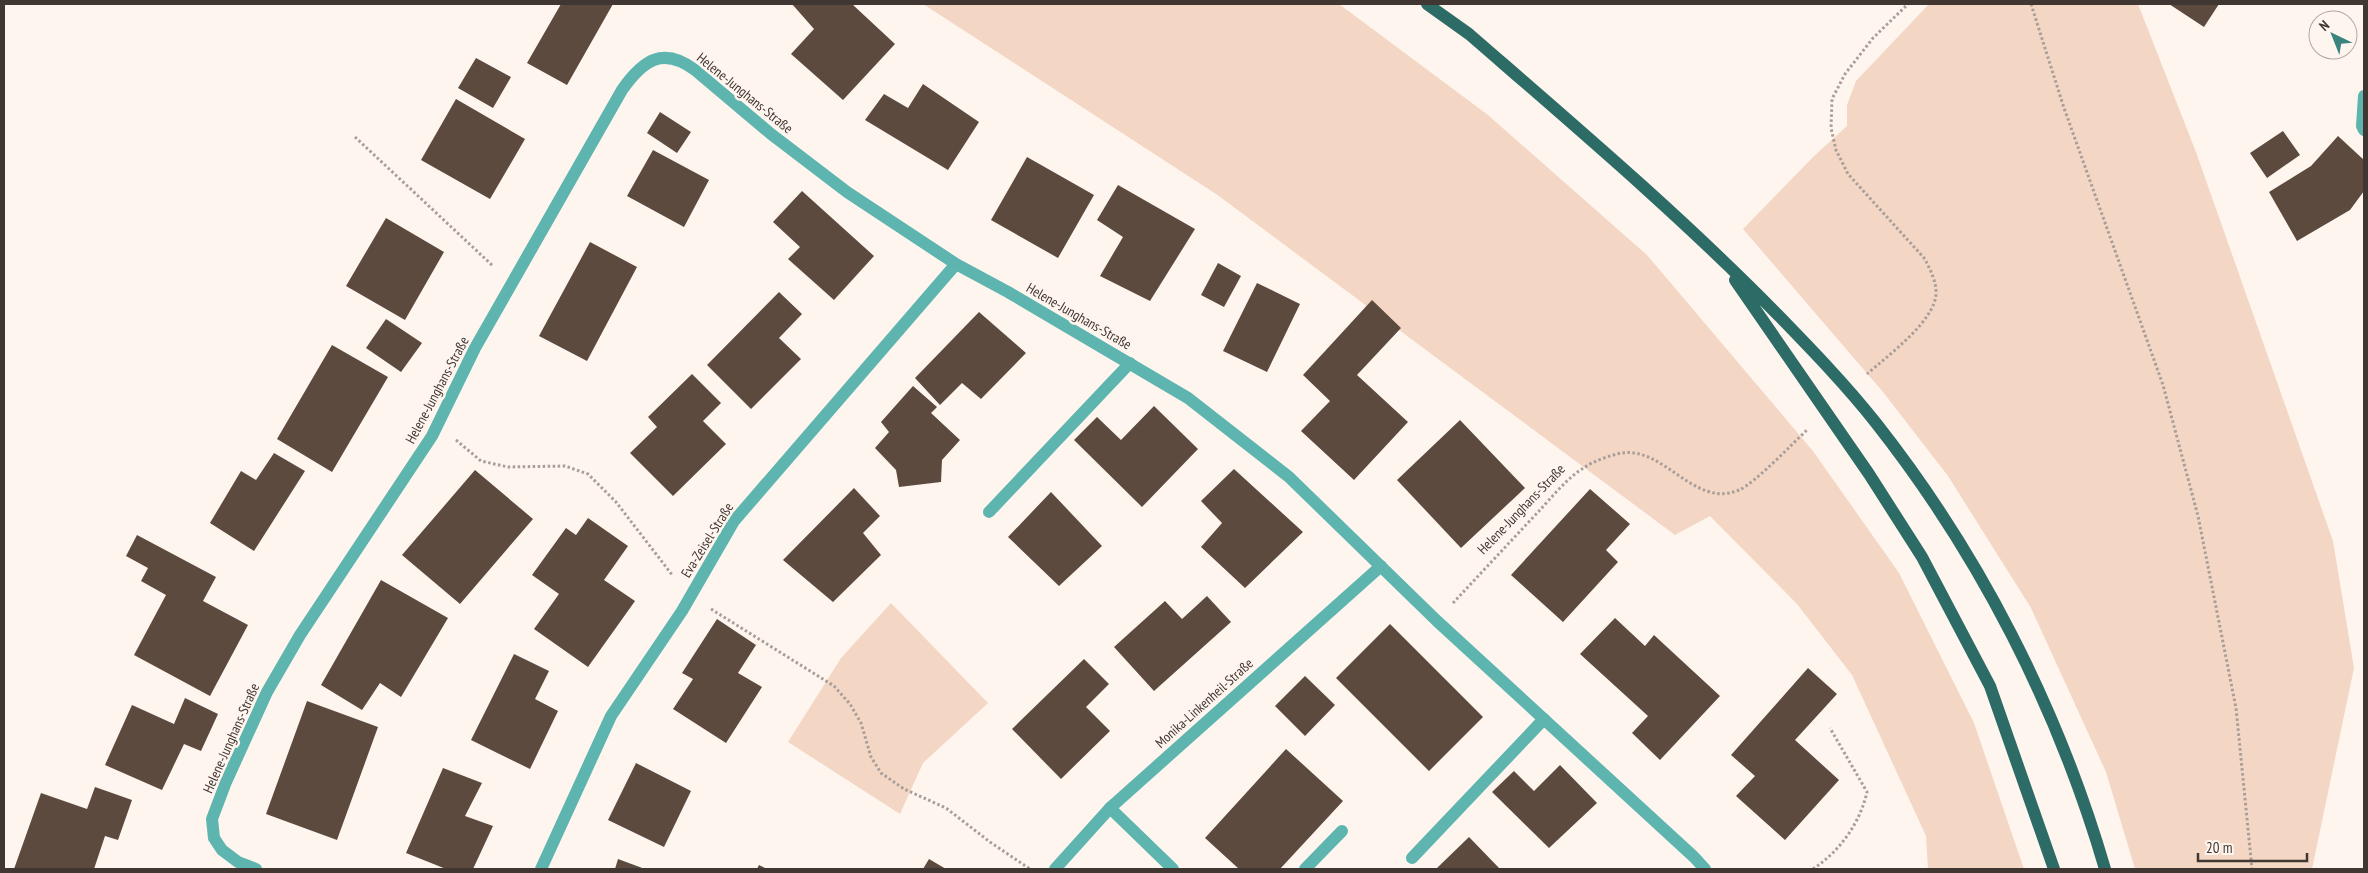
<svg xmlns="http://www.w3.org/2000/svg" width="2368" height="873" viewBox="0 0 2368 873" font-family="'PT Sans Narrow',sans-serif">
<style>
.green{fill:#f4d6c4}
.building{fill:#5d4a3e}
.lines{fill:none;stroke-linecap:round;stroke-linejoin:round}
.path{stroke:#a89e99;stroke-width:3;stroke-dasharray:2.5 2.5;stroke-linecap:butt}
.service{stroke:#5eb5af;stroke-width:12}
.minor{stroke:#5eb5af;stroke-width:12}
.primary{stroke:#2d6b67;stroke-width:12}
.labels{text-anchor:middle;stroke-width:5;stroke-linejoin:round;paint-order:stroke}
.street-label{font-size:14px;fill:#413732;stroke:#fff5ef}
</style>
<rect width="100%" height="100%" fill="#fff5ef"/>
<path class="green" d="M923,4H1339L1488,115L1647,255L1813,451L1899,573L1974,723L2024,869H1928L1926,836L1852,675L1797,604L1710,516L1675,535L1216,194Z
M1929,4H2138L2196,152L2333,541L2354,668L2312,869H2135L2106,772L2031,608L1948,476L1883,392L1743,229L1813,157L1847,126V105L1856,81Z
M891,603L988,703L923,763L900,814L788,742L841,658Z"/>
<path class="building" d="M561,4H613L567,85L527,63Z
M792,4H852L895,44L843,100L791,54L814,29Z
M2169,4H2219L2204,27Z
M476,58L511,77L493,108L458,88Z
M923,84L979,122L948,170L865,120L884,94L908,108Z
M456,99L525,139L490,199L421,160Z
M660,112L691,132L677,153L647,133Z
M2283,131L2300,155L2267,178L2250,153Z
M2338,136L2364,160V191L2350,210L2297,241L2269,192L2311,166Z
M653,150L709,180L684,227L627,196Z
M1027,157L1094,195L1058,258L991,220Z
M1118,185L1195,229L1150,301L1100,276L1123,237L1097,220Z
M802,191L874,256L834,300L788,259L800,247L773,222Z
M386,218L444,252L405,320L346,286Z
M590,242L637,267L587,361L539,336Z
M1218,263L1241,276L1224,307L1201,295Z
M1257,283L1300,304L1267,372L1223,351Z
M779,292L802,314L779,338L801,359L751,409L707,365Z
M1372,300L1401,328L1357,375L1408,422L1354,480L1301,431L1330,401L1303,375Z
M979,312L1026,353L981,399L962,383L940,405L915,378Z
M386,319L422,343L401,372L366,348Z
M332,345L388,377L332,472L277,439Z
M692,374L721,403L703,421L726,444L673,496L630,453L657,427L648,417Z
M913,386L937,407L931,413L960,440L942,460L941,482L899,487L896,470L875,448L889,432L881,422Z
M1154,406L1198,449L1142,507L1074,440L1097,417L1121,440Z
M1460,420L1525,488L1461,548L1397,480Z
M274,453L305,471L254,551L210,523L241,471L256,480Z
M1234,469L1303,532L1245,588L1201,547L1222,523L1201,501Z
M475,470L533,519L460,604L402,555Z
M854,488L880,516L863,533L881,555L833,602L783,560Z
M1590,489L1630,524L1606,550L1618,562L1563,622L1511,575Z
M1051,492L1102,546L1059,586L1008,537Z
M588,518L628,546L604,580L635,601L588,667L534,629L559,594L532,575L566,528L576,535Z
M137,535L216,577L203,601L248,625L210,696L134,655L166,595L141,581L148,568L126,556Z
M381,580L448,618L401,697L380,683L362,710L321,685Z
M1207,596L1231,622L1154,691L1114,647L1165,601L1182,619Z
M1615,618L1645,646L1654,635L1720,696L1660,760L1632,733L1648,716L1580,654Z
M717,619L756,645L738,673L762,687L726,743L673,709L693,679L682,673Z
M1390,624L1483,717L1429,771L1336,678Z
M514,654L549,671L535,699L558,711L530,769L471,740Z
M1084,659L1109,684L1086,707L1110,731L1061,779L1012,729Z
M1808,668L1837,694L1795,740L1839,780L1785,840L1736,796L1755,776L1731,755Z
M1305,676L1335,705L1305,736L1275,706Z
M185,698L218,714L201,751L184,744L162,790L105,765L132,705L174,724Z
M307,701L378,727L337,840L266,814Z
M1286,749L1343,801L1280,869H1239L1205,838Z
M636,763L691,791L664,847L608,820Z
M1560,765L1597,803L1549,848L1492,792L1514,771L1534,791Z
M443,768L482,783L465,816L493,826L473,869H446L406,853Z
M95,787L132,800L118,840L105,836L94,869H14L41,793L87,809Z
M1469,837L1500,869H1436Z
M618,859L645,869H615Z
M929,859L946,869H923Z
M759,865L767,869H757Z"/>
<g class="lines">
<path class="path" d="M2031,4L2064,108L2163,385L2198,516L2236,708L2252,869
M355,137L493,266
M1867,374C1886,357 1937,320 1936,292C1936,280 1930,270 1925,259L1848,174L1836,150L1831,128L1832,99L1845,74L1873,38L1908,4
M456,440L481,461L508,467L565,466L588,474L616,502L673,576
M1453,603C1481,573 1510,542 1539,511C1552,497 1568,477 1585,467C1594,461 1606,457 1617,454C1663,442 1693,510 1739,490C1755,483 1792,444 1807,430
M711,609L834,686L850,704L861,723L871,757L881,773L904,789L946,808L990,842L1030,869
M1813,869C1840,851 1860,823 1867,792L1830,728"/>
<path class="service" d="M989,512L1130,363
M1110,808L1173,869
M1412,858L1544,719
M1305,869L1342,831"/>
<path class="minor" d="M2364,96L2362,126L2364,130
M256,869L238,862L222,850L214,838L212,819L226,782L267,692L300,635L432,436L475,348L622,90C643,60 663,46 695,70L771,134L847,192L956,264L1008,292L1188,398L1289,477L1437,621L1694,857L1705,869
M541,869L611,716L682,611L734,521L956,264
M1055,869L1110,808L1381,566"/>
<path class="primary" d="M1427,4L1469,34C1575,126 1681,216 1779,316C1812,350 1846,385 1876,423C1980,555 2058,708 2105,869
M1735,280L1869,474L1922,557L1990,686L2054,869"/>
</g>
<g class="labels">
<g class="street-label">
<text transform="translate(745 93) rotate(39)" y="5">Helene-Junghans-Straße</text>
<text transform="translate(1079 316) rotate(30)" y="5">Helene-Junghans-Straße</text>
<text transform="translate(437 390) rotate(-62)" y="5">Helene-Junghans-Straße</text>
<text transform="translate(1521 509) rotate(-46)" y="5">Helene-Junghans-Straße</text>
<text transform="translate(707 540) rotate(-58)" y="5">Eva-Zeisel-Straße</text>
<text transform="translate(1204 703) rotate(-42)" y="5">Monika-Linkenheil-Straße</text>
<text transform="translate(231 738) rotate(-66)" y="5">Helene-Junghans-Straße</text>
</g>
</g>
<rect width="2368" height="873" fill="none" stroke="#413732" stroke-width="10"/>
<g transform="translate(2333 35) rotate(317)"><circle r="24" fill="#fff5ef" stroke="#b3a9a3"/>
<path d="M0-4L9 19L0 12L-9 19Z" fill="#3b837e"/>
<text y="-8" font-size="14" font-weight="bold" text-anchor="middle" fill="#413732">N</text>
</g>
<path d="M2198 853v8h109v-8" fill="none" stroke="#413732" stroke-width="2.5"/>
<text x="2206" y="853" font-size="15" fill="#413732" stroke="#fff5ef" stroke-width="4" paint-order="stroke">20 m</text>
</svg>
